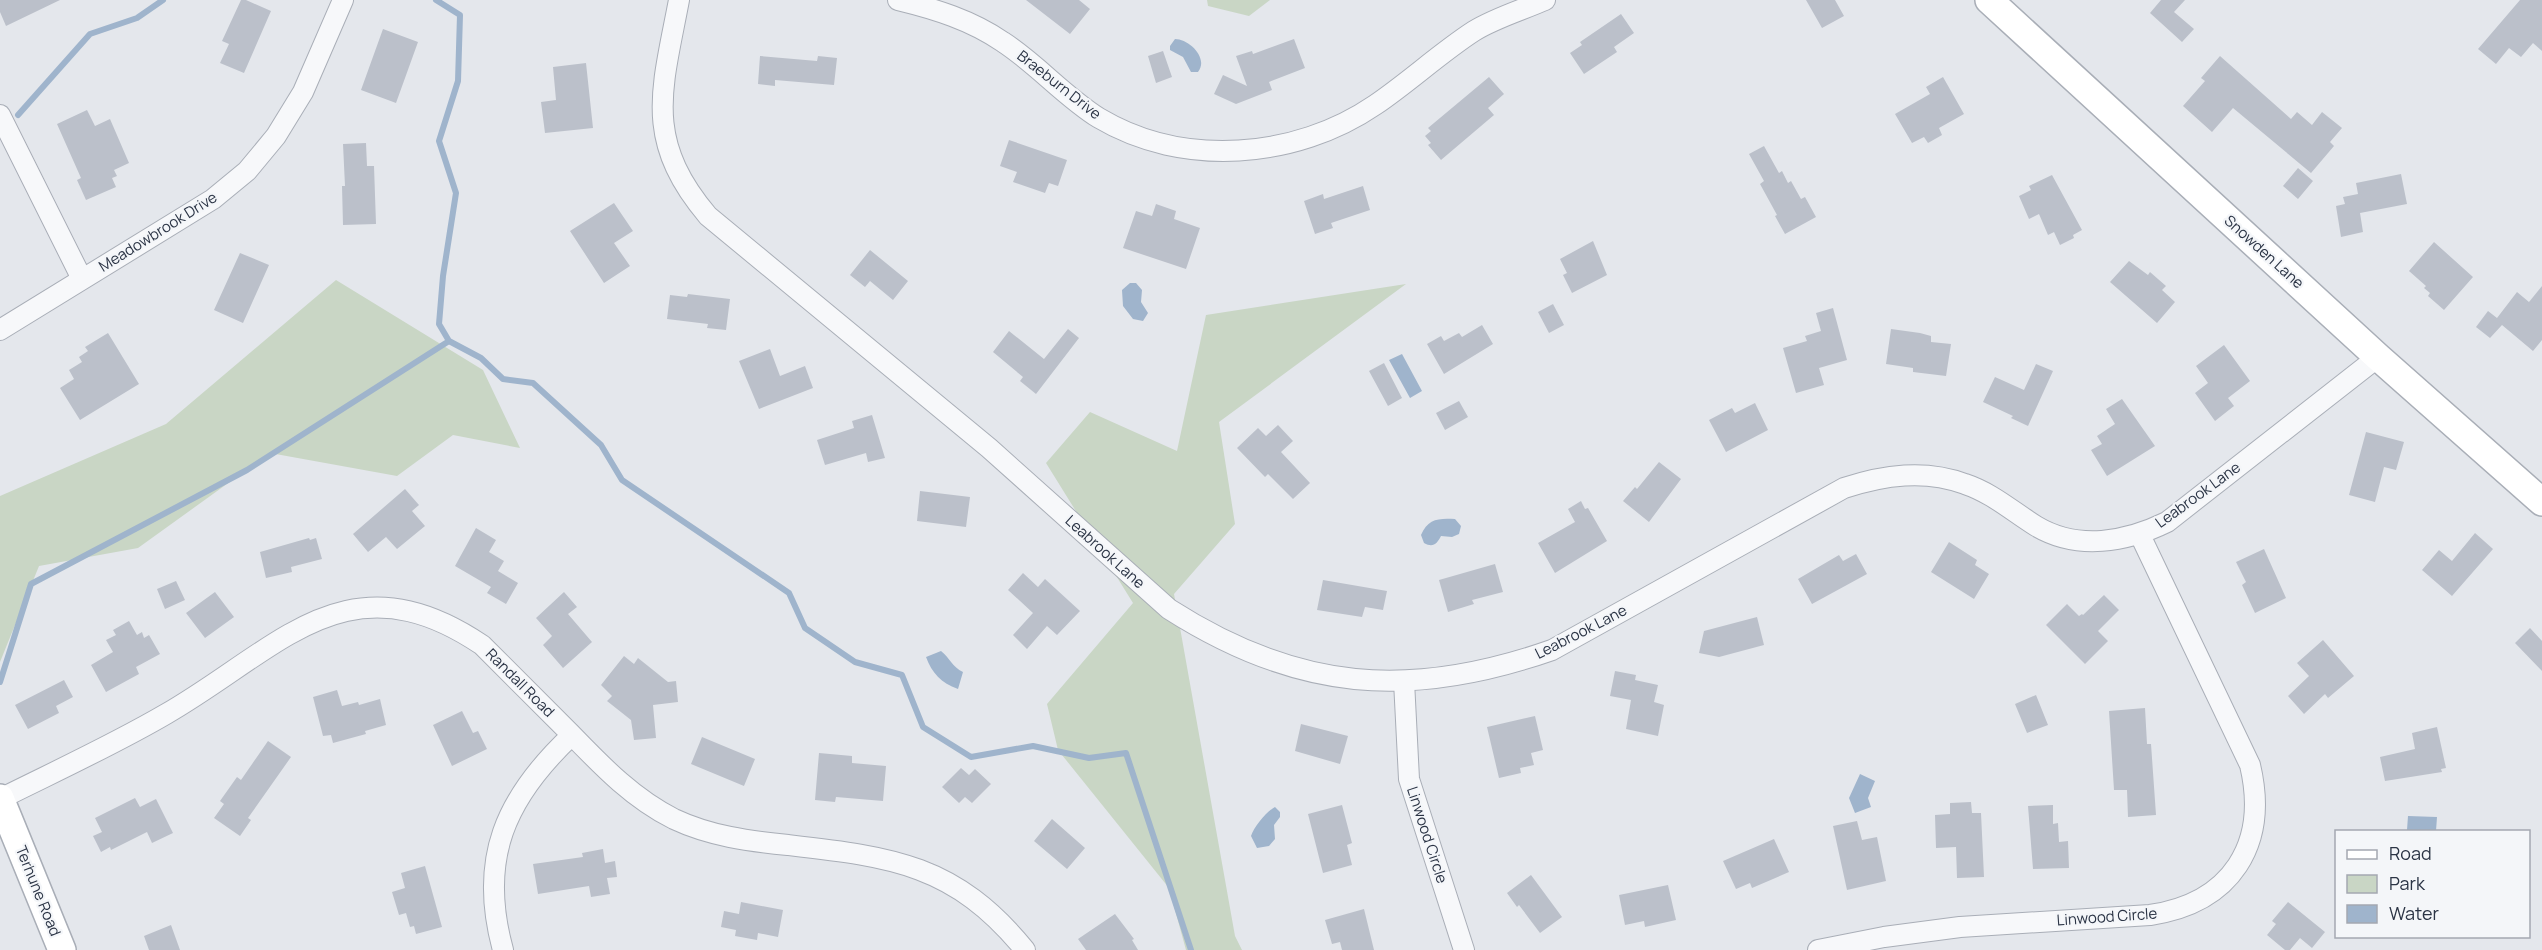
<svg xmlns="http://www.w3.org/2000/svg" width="2542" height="950" viewBox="0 0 2542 950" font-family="Manrope,sans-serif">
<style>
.green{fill:#c9d6c5}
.water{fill:#9fb4cc}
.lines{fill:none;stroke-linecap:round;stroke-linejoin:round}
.stream{stroke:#9fb4cc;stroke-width:6}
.building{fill:#bbc0ca}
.street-casing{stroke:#a9aeb7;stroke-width:22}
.secondary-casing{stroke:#a9aeb7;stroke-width:30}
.street{stroke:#f7f8fa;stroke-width:20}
.secondary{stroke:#fff;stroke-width:27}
.labels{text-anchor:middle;stroke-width:4.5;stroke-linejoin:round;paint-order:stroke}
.street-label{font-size:15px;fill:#2b3445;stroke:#f4f6f9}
</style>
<rect width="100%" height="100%" fill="#e4e7ec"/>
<path class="green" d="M1207,0H1270L1249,16L1208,6Z
M336,280L483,370L520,448L453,435L397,476L270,453L138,548L39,566L0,662V496L166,424Z
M1406,284L1219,422L1235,524L1174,594L1235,936L1242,950H1186L1169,888L1058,750L1047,704L1133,603L1046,463L1090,412L1177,451L1206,315Z"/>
<path class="water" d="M1175,39C1189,39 1209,58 1198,72H1191L1183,57L1170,50V46Z
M1130,283H1136L1142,290L1141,302L1148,313L1143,321L1133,319L1123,306L1122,290Z
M1402,354L1422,391L1410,398L1389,360Z
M1455,519L1461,526L1459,534L1452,537L1441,536C1437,544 1433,548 1424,543L1421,535C1428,519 1438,518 1455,519Z
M941,651C950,658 952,667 963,672L958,689C941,683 932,673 926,657Z
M1860,774L1875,781L1868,798L1871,807L1855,813L1849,798Z
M1275,807L1280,812V817L1274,825L1275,839L1269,846L1257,848L1251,836C1254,827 1267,811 1275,807Z
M2408,816L2437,817L2436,831L2407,830Z"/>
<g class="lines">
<path class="stream" d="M436,0L460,15L458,81L439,141L456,193L443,276L439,324L449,341L481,358L503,379L533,383L601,445L622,480L789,593L805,628L855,662L902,675L923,727L971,757L1033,746L1089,758L1126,753L1191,950
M18,115L90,34L137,18L163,0
M0,682L31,584L247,470L449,341"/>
</g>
<path class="building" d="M0,0H60L6,26L0,12Z
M241,0H246L271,11L244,73L220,63L229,44L222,41Z
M1026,0H1079L1090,9L1070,34Z
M1806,0H1835L1844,16L1822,28Z
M2161,0H2185L2174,12L2194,29L2182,42L2150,13Z
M2520,0H2542V51L2533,43L2521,57L2509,48L2496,64L2478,49Z
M1621,14L1634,33L1614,47L1617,52L1584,74L1570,53L1582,45L1580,42Z
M383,29L418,42L396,103L361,90Z
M1294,39L1305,68L1269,82L1272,90L1236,104L1214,94L1223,75L1247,86L1236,56L1252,51L1253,54Z
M1163,51L1172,77L1156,83L1148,56Z
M760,56L817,61L818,56L837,58L834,85L775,80V86L758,84Z
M2220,56L2291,119L2297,112L2312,125L2322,112L2342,128L2330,142L2334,146L2311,173L2233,108L2212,132L2183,106L2205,81L2201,78Z
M586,63L593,128L545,133L541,102L556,100L553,67Z
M1489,77L1504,94L1488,108L1494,115L1441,160L1428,145L1431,143L1425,136L1431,131L1428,128Z
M1943,77L1964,114L1939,128L1942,135L1928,143L1924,137L1912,143L1895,114L1930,94L1926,87Z
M87,110L95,126L110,119L129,163L114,170L117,176L112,178L116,187L86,200L77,180L81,178L57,124Z
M1009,140L1067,160L1058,186L1049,183L1045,193L1013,182L1017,172L1000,166Z
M366,143L367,166H374L376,224L343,225L342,186H345L343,144Z
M1764,146L1779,173L1782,171L1788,183L1791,181L1801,199L1805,197L1816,217L1785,234L1775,216L1777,215L1760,184L1764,181L1749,154Z
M2298,168L2313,181L2298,199L2283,186Z
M2401,174L2407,204L2360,213L2363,232L2341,237L2336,206L2345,204L2343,197L2358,194L2356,183Z
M2052,175L2082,230L2073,235L2074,238L2060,245L2054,232L2048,235L2039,214L2029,219L2019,196L2031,190L2029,186Z
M1363,186L1370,210L1331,223L1333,228L1315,234L1304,201L1323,194L1324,199Z
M614,203L633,231L614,243L630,266L604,283L570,231Z
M1156,204L1176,211L1174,219L1200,228L1186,269L1123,248L1136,211L1152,216Z
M1593,241L1607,275L1572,293L1563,275L1567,273L1560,259Z
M2434,242L2473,277L2444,310L2428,296L2430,293L2424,288L2426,286L2409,271Z
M870,250L908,281L893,300L870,281L865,287L850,275Z
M240,253L269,265L243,323L214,310Z
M2129,261L2148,275L2150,272L2166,286L2162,290L2175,302L2157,323L2110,282Z
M2542,286V340L2533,351L2502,325L2490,338L2476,327L2488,311L2497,318L2517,292L2529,302Z
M688,294L730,299L726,330L707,328L708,324L667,319L670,295L687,297Z
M1553,304L1564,325L1549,333L1538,312Z
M1833,308L1847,360L1819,368L1824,385L1796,393L1783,348L1807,341L1805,336L1821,331L1816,313Z
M1482,325L1493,344L1444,374L1427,344L1441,336L1444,341L1459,333L1462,337Z
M1068,329L1079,338L1036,394L1020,381L1023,377L993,352L1009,331L1044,359Z
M1891,329L1920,333L1931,336V342L1951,344L1946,376L1913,372V368L1886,364Z
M108,333L139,384L80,420L60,388L74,379L69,370L82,362L79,357L88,351L85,347Z
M2224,345L2250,381L2228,398L2234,406L2215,421L2195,393L2208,383L2196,366Z
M770,349L780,376L805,366L813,388L759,409L739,361Z
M1384,363L1402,398L1388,406L1369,371Z
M2036,364L2053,371L2028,426L2011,418L2013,416L1983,402L1995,377L2024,390Z
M2122,399L2155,446L2107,476L2091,450L2102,444L2097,436L2115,424L2106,409Z
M1459,401L1468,417L1445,430L1436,413Z
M1755,403L1768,430L1726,452L1709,420L1732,408L1735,413Z
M872,415L885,458L868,462L866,453L825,465L817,440L854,428L852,421Z
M1278,425L1293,441L1281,452L1310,483L1293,499L1268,474L1265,477L1237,448L1258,428L1266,436Z
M2366,432L2404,442L2396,470L2384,467L2375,502L2349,495Z
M1659,462L1681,479L1649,522L1623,501L1635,487L1637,489Z
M405,489L419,505L412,511L425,526L397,549L386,537L368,552L353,534Z
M920,491L970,497L966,527L917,521Z
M1581,501L1585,509L1588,508L1607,541L1555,573L1538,543L1575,522L1568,509Z
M476,528L496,540L489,552L504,561L498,571L518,583L506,604L487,593L491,587L455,566Z
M2475,533L2493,549L2452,596L2422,570L2439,550L2452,561Z
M309,538L310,540L316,538L322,559L291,567L292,572L266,578L260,552Z
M1949,542L1977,560L1975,565L1989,574L1974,599L1931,572Z
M2264,549L2286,598L2255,613L2242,585L2246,582L2236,562Z
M1856,554L1867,574L1812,604L1798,579L1839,555L1843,561Z
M1495,564L1503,592L1472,600L1474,604L1448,612L1439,580Z
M1023,573L1038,587L1045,579L1080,611L1057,635L1047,626L1027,649L1013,635L1033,613L1008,590Z
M1323,580L1387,591L1383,610L1365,607L1362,617L1317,610Z
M176,581L185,600L165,609L157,589Z
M215,592L234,617L205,638L186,613Z
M564,592L577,607L568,614L592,642L563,668L543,645L552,636L536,618Z
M2104,595L2119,610L2098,631L2108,641L2085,664L2046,625L2067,604L2079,616L2082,614L2083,615Z
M1757,617L1764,645L1719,657L1699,653L1704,631Z
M129,621L137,635L142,632L144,638L149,635L160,654L136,667L139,674L106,692L91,665L113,652L106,640L116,635L113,630Z
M2530,628L2542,641V671L2515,643Z
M2323,640L2354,676L2328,698L2325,694L2304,714L2288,696L2309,676L2297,663Z
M624,656L634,664L638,658L668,682L676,681L678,702L653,705L656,738L634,740L631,720L607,701L612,696L601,685Z
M1615,671L1636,675L1635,680L1658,685L1654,702L1664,705L1658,736L1626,729L1631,700L1610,696Z
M64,680L73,697L56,706L59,713L28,729L15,705Z
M337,690L342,706L358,702L359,705L380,699L386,725L365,731L366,734L333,743L331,735L323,736L313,697Z
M2036,695L2048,725L2027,733L2015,704Z
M2145,708L2147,744H2151L2156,815L2128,817L2127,790H2114L2109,711Z
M462,711L473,733L478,731L487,749L452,766L433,725Z
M1535,716L1543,750L1531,753L1534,765L1520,768L1521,773L1499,778L1487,727Z
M1301,724L1348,736L1340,764L1295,751Z
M2437,727L2446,768L2441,769L2442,772L2385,781L2380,757L2415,749L2412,733Z
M702,737L755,759L744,786L691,764Z
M268,741L291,757L248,818L251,820L240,836L214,818L224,804L220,801L237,777L241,780Z
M819,753L852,756V763L886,766L883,801L836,797L835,802L815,800Z
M961,768L969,775L975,769L991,784L972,803L965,797L959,803L942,787Z
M135,798L140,807L156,799L173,833L152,843L147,832L111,850L110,847L101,852L93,836L102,832L95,818Z
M1971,802L1972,813H1981L1984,877L1957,878L1956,847L1936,848L1935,815L1950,814V803Z
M1342,805L1352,843L1347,845L1352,865L1323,873L1308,814Z
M2053,805V824L2058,823L2059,842L2068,841L2069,868L2033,869L2028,806Z
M1052,819L1085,848L1067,869L1034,841Z
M1857,821L1862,840L1877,837L1886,881L1847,890L1833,826Z
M1774,839L1789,872L1752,888L1750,883L1736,889L1723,861Z
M603,849L605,863L615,861L617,877L607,878L610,894L591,897L589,886L538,894L533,864L583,857L582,853Z
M425,866L442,927L416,934L414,926L410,927L406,913L399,915L392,892L405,888L401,873Z
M1531,875L1562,917L1540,933L1519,905L1517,907L1507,893Z
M1668,885L1676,920L1645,927L1644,921L1625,925L1619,895Z
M741,902L783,910L778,937L758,933L757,940L735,936L736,930L721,927L724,911L739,914Z
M2288,902L2325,932L2312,948L2300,938L2290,950H2285L2267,935L2276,924L2272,921Z
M1364,909L1374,950H1342L1340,942L1332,944L1325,920Z
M1115,914L1134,939L1132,940L1138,950H1086L1078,939Z
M171,925L180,950H149L144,936Z"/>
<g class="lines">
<g class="street-casing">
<path id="street" d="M679,0C662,90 643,139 708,216L989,448L1169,609C1297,691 1409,700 1552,650L1844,488C1884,475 1925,469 1965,484C1992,493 2012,511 2036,526C2078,551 2126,542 2167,522L2378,357
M898,0C935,9 971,20 1003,42C1037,64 1065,97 1099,118C1183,168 1296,159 1375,105C1409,82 1440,53 1474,31C1495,18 1522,10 1545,0
M0,115L82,279
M0,330L213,199L247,171L276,136L303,92L343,0
M1404,681L1409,779L1464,950
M0,799C56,771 113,745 166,714C279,649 347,554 482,645C511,674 540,703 569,732C601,765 632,798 674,819C710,836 748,841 788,845C892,857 955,864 1025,950
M503,950C478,859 505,798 572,735
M1818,950L1884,937L1960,927L2150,915C2231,903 2269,845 2250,765L2140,535"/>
</g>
<g class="secondary-casing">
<path id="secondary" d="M1989,0L2378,357L2542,502
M0,798L62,950"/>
</g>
<use href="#street" class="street"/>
<use href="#secondary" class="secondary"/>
</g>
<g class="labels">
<g class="street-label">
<text transform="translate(1059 85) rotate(38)" y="5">Braeburn Drive</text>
<text transform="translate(158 232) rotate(-32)" y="5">Meadowbrook Drive</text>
<text transform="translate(2264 252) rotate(42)" y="5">Snowden Lane</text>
<text transform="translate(2198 495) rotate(-36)" y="5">Leabrook Lane</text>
<text transform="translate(1105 552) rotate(42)" y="5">Leabrook Lane</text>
<text transform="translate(1581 632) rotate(-27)" y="5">Leabrook Lane</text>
<text transform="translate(520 683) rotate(45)" y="5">Randall Road</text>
<text transform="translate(1427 835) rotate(72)" y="5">Linwood Circle</text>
<text transform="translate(38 891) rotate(68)" y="5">Terhune Road</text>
<text transform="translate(2107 917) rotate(-4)" y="5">Linwood Circle</text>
</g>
</g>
<rect x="2335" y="830" width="195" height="108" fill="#f4f6f9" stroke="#a4a8b1" stroke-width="1.5"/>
<rect x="2347" y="850" width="30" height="9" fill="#ffffff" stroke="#a4a8b1" stroke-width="1.5"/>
<text x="2389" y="860" font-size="18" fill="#2b3445">Road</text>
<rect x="2347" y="875" width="30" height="18" fill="#c9d6c5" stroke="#a4a8b1" stroke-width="1.5"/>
<text x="2389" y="890" font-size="18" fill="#2b3445">Park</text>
<rect x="2347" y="905" width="30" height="18" fill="#9fb4cc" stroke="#a4a8b1" stroke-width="1.5"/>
<text x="2389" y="920" font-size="18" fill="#2b3445">Water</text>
</svg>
